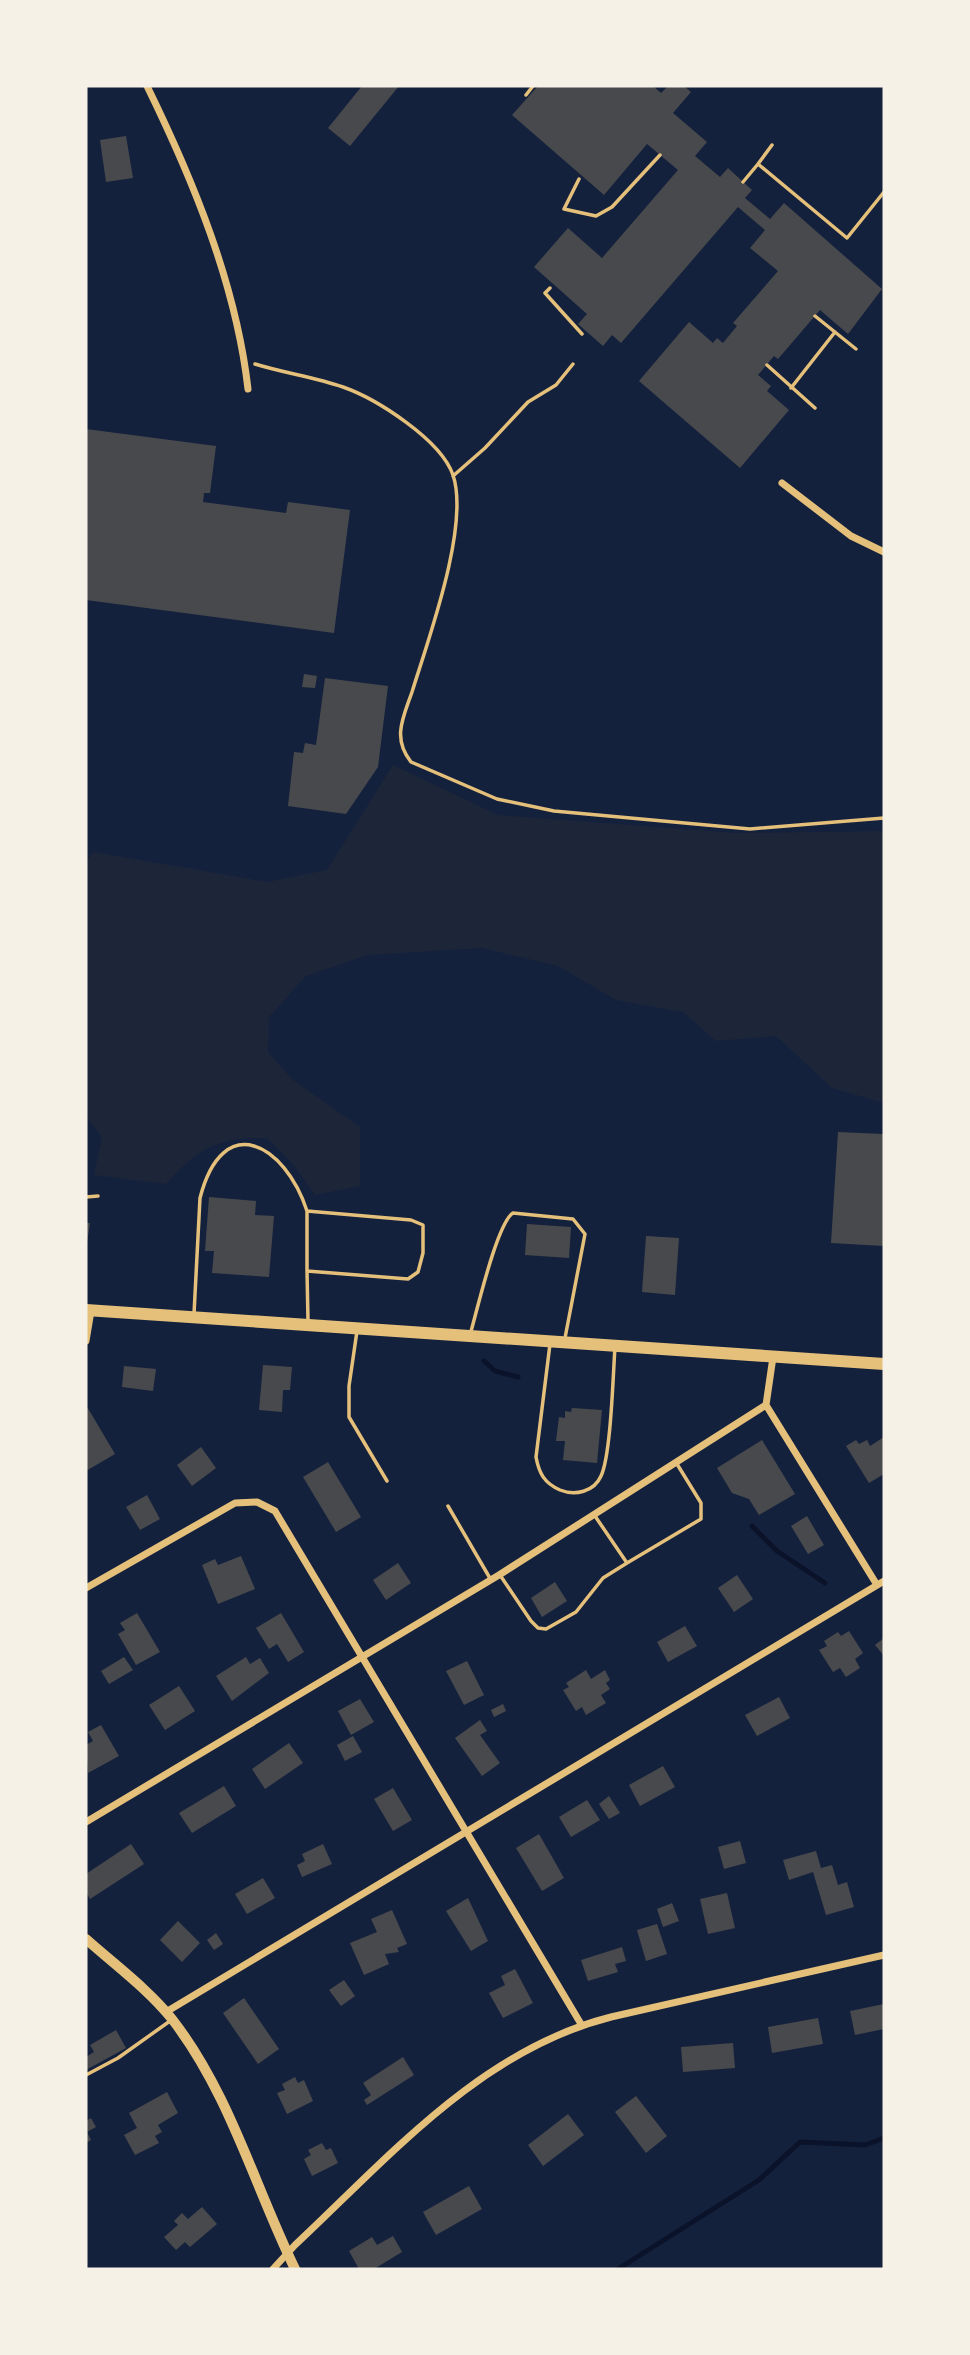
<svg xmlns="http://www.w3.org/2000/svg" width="970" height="2355" viewBox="0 0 970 2355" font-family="'Source Serif 4',serif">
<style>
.green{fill:#1d2539}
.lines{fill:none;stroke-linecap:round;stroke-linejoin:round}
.stream{stroke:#0b132b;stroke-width:5}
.building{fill:#48494c}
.path{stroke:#e5c07b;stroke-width:3.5}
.service{stroke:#e5c07b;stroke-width:3.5}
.minor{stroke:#e5c07b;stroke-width:7}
.tertiary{stroke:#e5c07b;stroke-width:10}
.primary{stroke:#e5c07b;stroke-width:12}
</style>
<rect width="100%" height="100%" fill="#14213d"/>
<path class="green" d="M393,765L498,815L736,833L884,831V1103L832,1088L776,1036L716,1041L683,1012L616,1000L558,966L482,948L368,955L306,976L269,1017L268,1052L293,1080L360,1127V1186L315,1195L293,1164L267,1138C218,1137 198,1148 166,1184L94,1175L102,1137L86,1117V862L93,852L267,882L327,870Z"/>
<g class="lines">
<path class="stream" d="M484,1361L495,1371L518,1377
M752,1526L777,1551L825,1583
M618,2269L759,2180L800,2142L865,2145L884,2138"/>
</g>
<path class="building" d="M362,86H399L350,146L328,128Z
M538,86H653L661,93L668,86H684L691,92L673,113L707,142L695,156L720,177L728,168L752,190L745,198L770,219L784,203L882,289L848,334L820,310L778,359L774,356L758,375L771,386L767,391L789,410L740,468L639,381L689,322L713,343L717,338L723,343L737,326L733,323L778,271L750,248L765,230L738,207L621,343L612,335L603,346L578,324L587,314L534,267L568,228L602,258L678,170L647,144L604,195L512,115Z
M126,136L133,178L106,182L100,140Z
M86,429L216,446L210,493H204L203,502L286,513L288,502L350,510L334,633L86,600Z
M304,674L317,676L315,688L302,687Z
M325,678L388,686L378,767L346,814L288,806L294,752L303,753L305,743L316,745Z
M838,1132L884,1134V1246L831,1243Z
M209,1197L256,1201L255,1215L274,1216L269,1277L212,1273L214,1251H205Z
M86,1223H90L87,1243H86Z
M527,1224L571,1227L569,1258L525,1255Z
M646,1236L679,1238L675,1295L642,1292Z
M263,1365L292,1367L290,1390H283L282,1412L259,1410Z
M124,1366L156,1369L153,1391L122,1387Z
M86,1405L115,1454L86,1471Z
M572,1408L602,1410L597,1463L563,1460L565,1441H556L559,1417L565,1418V1411L571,1412Z
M884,1437V1474L869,1483L846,1446L856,1440L859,1444L867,1440L870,1446Z
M762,1440L795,1494L759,1515L749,1499L732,1493L717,1468Z
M201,1447L216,1468L192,1486L177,1465Z
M328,1462L361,1517L336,1532L303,1477Z
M147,1495L160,1519L140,1530L126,1507Z
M807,1516L824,1545L808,1554L791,1526Z
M241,1556L255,1589L218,1604L202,1565L215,1559L218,1565Z
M398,1563L411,1583L386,1600L373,1580Z
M737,1575L753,1599L734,1612L718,1588Z
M555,1582L567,1601L542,1617L531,1598Z
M137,1613L160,1652L136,1665L118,1634L125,1630L120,1623Z
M281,1613L304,1652L288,1662L277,1644L269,1649L256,1628Z
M685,1626L697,1646L668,1662L657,1642Z
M849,1631L863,1653L855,1659L860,1668L846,1677L840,1668L833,1672L819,1650L827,1646L824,1641L838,1632L841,1636Z
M884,1638V1656L875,1645Z
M124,1657L133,1670L109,1684L101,1671Z
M246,1657L250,1664L260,1658L269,1673L232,1701L216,1676Z
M467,1661L484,1695L464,1705L446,1671Z
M586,1670L591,1679L605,1670L610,1680L606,1683L610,1689L601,1695L606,1703L586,1715L582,1707L576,1711L563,1690L569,1687L566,1683Z
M179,1686L195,1711L165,1730L149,1705Z
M779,1697L790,1718L757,1736L745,1715Z
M360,1699L374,1722L351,1735L338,1711Z
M503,1704L506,1711L494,1717L491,1710Z
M480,1720L487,1731L480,1735L500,1763L482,1776L455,1738Z
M101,1725L119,1756L88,1773L86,1745L93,1741L88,1732Z
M353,1736L362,1752L345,1761L337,1745Z
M289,1743L303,1763L265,1789L252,1769Z
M663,1766L675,1787L640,1806L629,1785Z
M224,1786L236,1806L192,1833L179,1813Z
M393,1788L412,1820L393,1831L374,1799Z
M609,1796L620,1813L609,1819L599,1804Z
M587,1800L600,1820L571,1837L559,1817Z
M539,1834L564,1878L542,1891L516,1848Z
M740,1841L746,1863L724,1869L718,1847Z
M131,1844L144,1864L90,1899L86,1892V1874Z
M323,1844L332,1864L302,1877L297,1865L305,1861L302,1854Z
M816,1851L821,1868L832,1865L838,1885L847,1882L854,1907L826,1915L813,1872L789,1880L783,1860Z
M263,1878L275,1898L247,1914L235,1894Z
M727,1893L735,1928L708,1934L700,1899Z
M468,1898L488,1941L471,1951L446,1911Z
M672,1903L679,1921L663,1927L657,1909Z
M392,1910L407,1944L397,1948L399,1952L385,1954L389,1964L364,1975L350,1943L377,1932L371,1919Z
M178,1921L200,1943L182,1962L160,1940Z
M657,1924L667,1954L646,1961L637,1930Z
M216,1933L223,1944L214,1950L207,1940Z
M622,1947L626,1961L615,1964L618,1972L588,1981L581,1960Z
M515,1969L533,2003L503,2018L489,1993L505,1985L501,1976Z
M344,1980L355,1996L341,2006L329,1990Z
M244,1998L279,2049L258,2064L223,2013Z
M884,2004V2029L855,2035L850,2011Z
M818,2018L823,2044L772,2053L768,2027Z
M116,2030L126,2048L86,2070V2057L94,2052L90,2045Z
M733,2043L735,2068L683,2072L681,2047Z
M403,2057L414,2075L367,2105L364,2100L371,2095L363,2083Z
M295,2077L298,2083L304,2080L313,2101L287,2114L277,2093L285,2090L282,2084Z
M167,2092L178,2113L158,2125L162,2132L155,2136L159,2143L135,2155L124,2135L137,2128L129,2113Z
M636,2096L667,2136L646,2153L615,2112Z
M568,2114L584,2135L543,2166L528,2145Z
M91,2118L96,2127L87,2132L91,2140L86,2143V2121Z
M322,2143L326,2150L331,2148L338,2163L312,2176L304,2159L311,2155L308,2150Z
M469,2186L482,2209L436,2235L423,2212Z
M202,2207L217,2224L190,2247L185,2242L176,2250L164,2237L178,2225L174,2221L182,2213L188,2219Z
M393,2236L402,2252L374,2269H359L349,2251L372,2237L377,2245Z"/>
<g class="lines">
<path class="path" d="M526,95L533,86
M758,164L772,145
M579,179L564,209L596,216L612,207L660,155
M743,182L758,164L847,238L884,192
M550,288L545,293L582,334
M815,316L856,349
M255,364C284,373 314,377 343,387C377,399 441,440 453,475C470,526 428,640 412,692C403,718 392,738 411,762L497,799L554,811L750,829L884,818
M767,365L815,408
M791,388L835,332
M453,476L485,448L528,402L556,385L573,364"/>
<path class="service" d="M86,1197L98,1196
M307,1211V1271
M194,1314L200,1198C223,1109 285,1144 307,1211L411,1220L423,1225V1253L418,1272L408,1279L307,1271L308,1321
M357,1331L349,1386V1417L387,1481
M470,1335C477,1311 497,1223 513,1213L573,1219L585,1234L565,1338
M550,1344L536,1457C539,1473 544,1483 560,1490C575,1496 594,1492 601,1476C611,1455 613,1375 615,1347
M448,1506L491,1580
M595,1516L627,1563L701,1519V1503L677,1464
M500,1575L531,1621L538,1628L546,1629L576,1612L603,1578L627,1563
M86,2075L118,2058L170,2021"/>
<path class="minor" d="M147,86C193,180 236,284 248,389
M782,483L851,536L884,552
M86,1341L91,1311
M773,1357L766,1405L877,1585
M86,1588L235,1503L257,1502L275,1511L581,2024
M86,1822L499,1575L766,1405
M166,2012L884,1581
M273,2269L295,2245C390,2156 481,2050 611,2017L884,1955"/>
<path class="tertiary" d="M86,1939C114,1964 148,1989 172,2019C230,2094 254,2185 295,2269"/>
<path class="primary" d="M86,1310L884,1364"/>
</g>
<rect width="970" height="2355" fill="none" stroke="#f6f1e7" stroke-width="175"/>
</svg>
